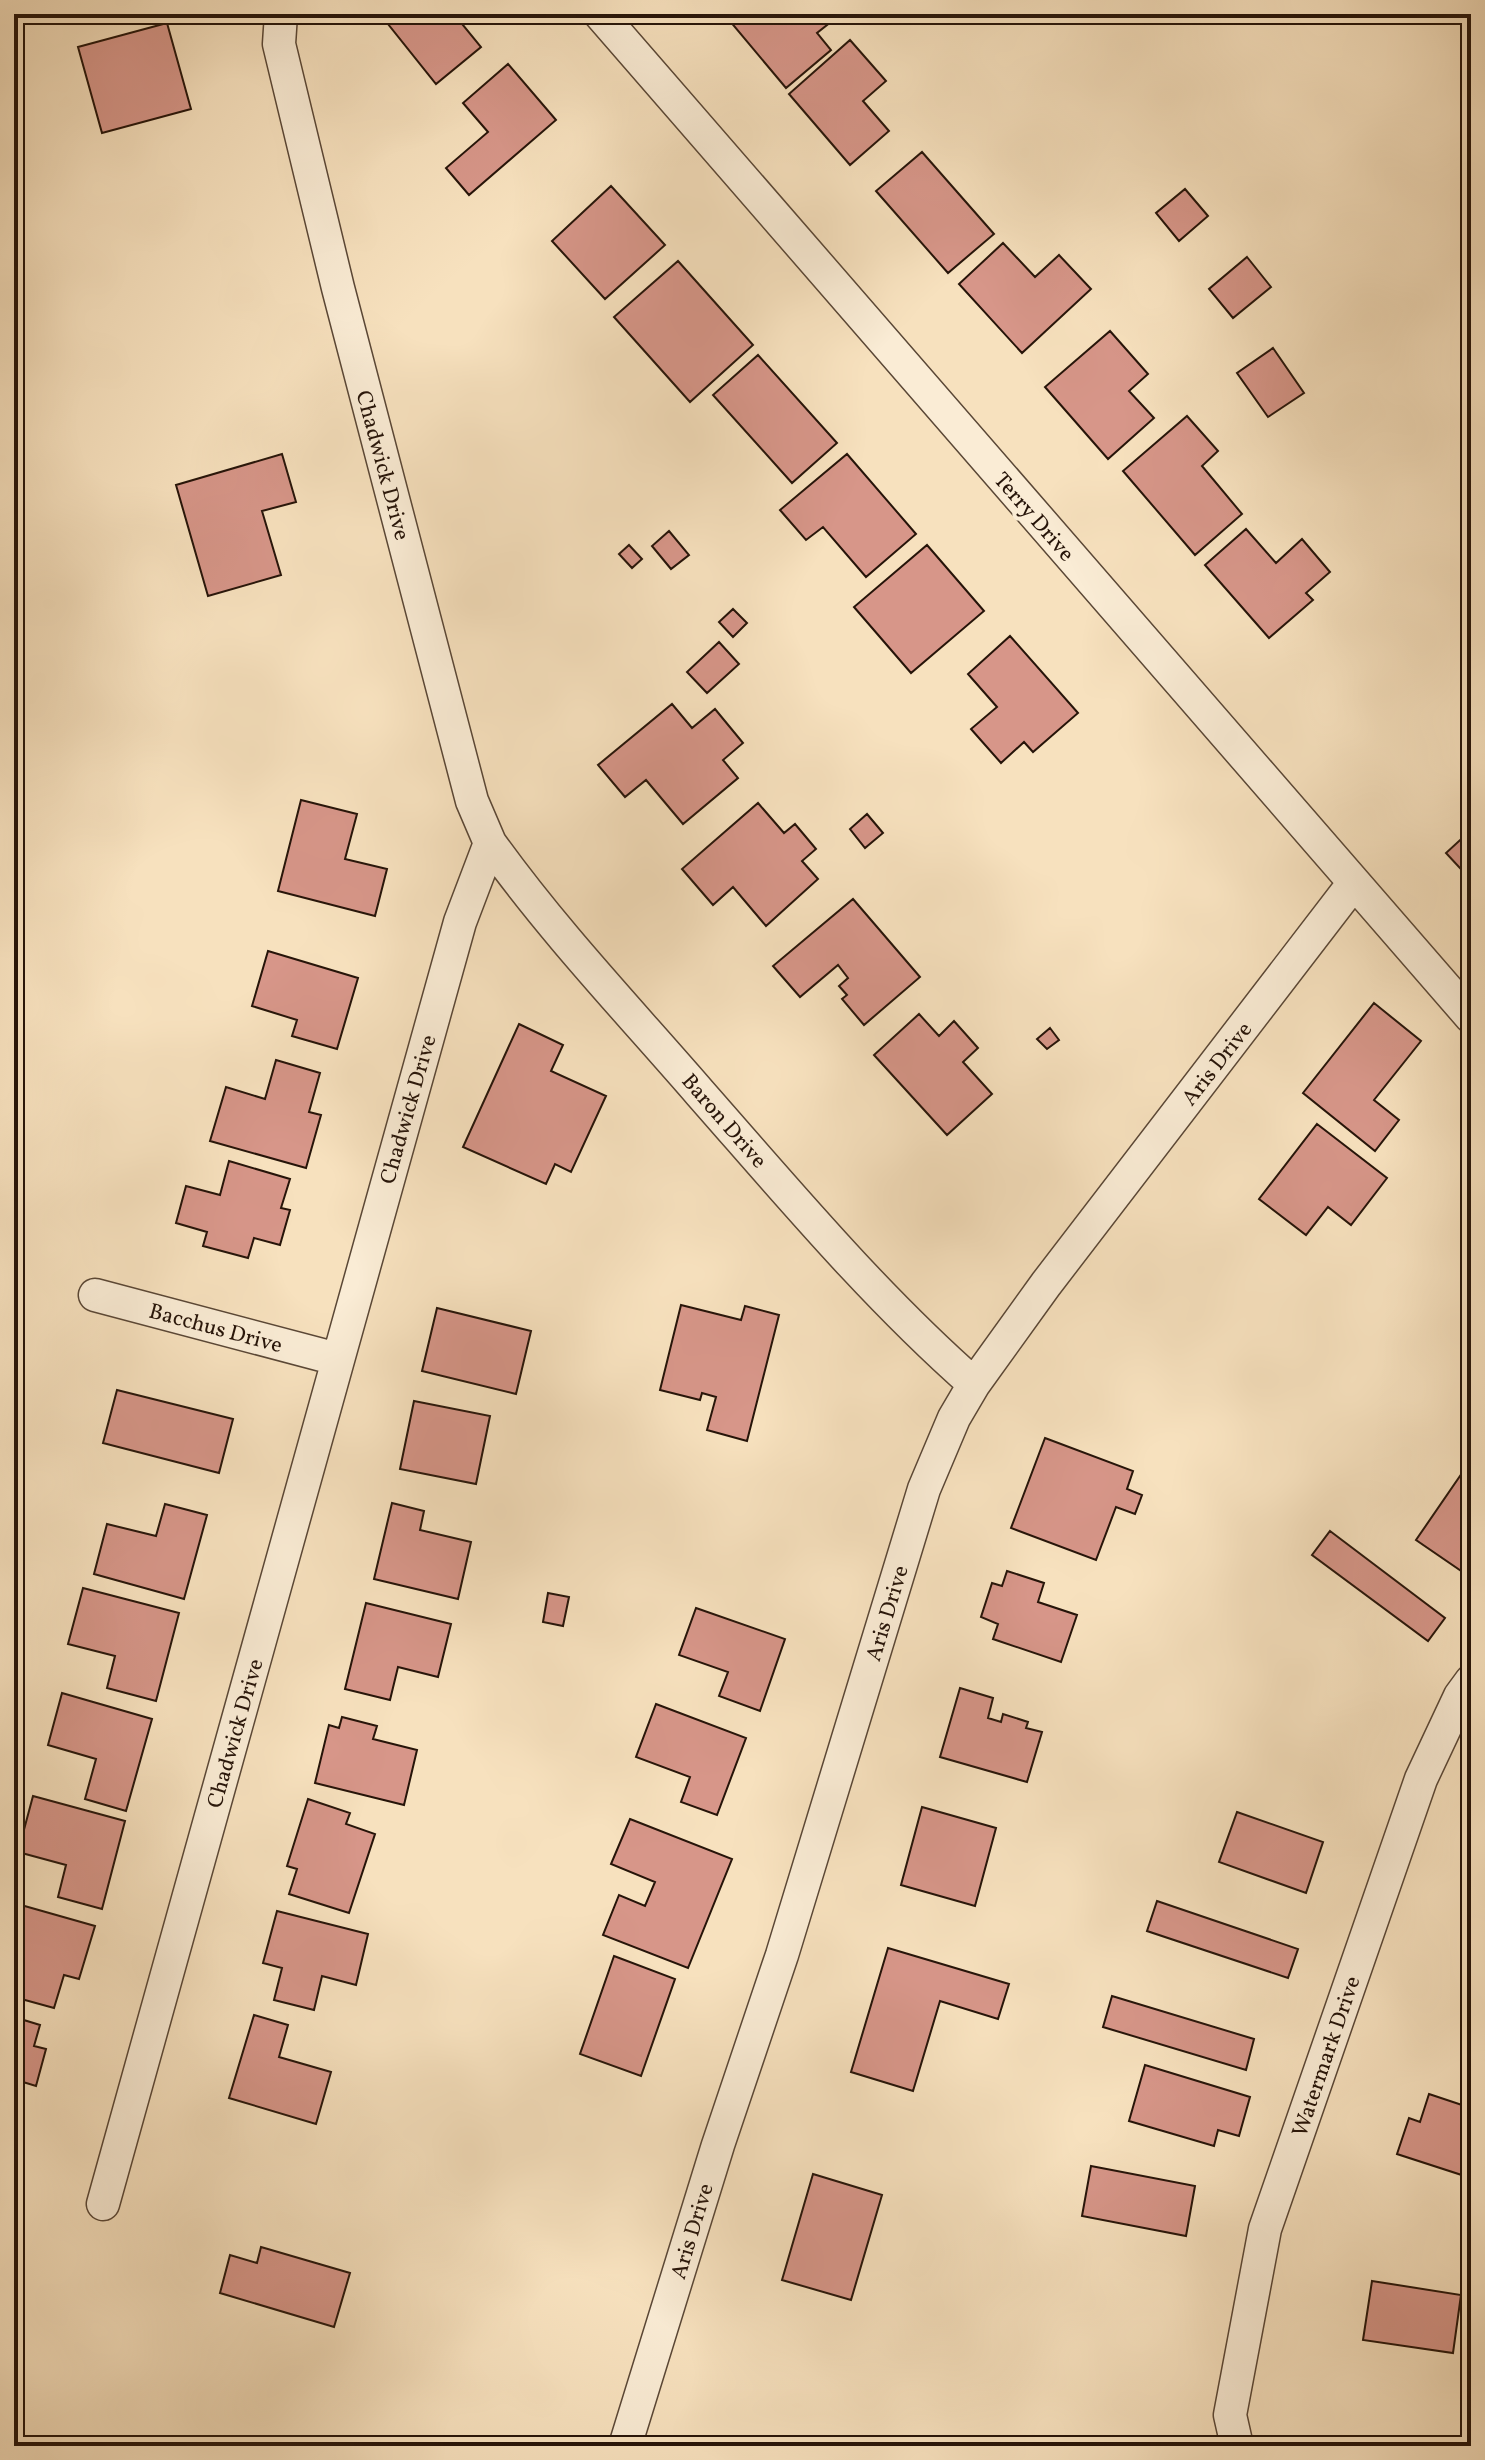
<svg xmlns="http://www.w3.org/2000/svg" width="1485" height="2460" viewBox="0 0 1485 2460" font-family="Vollkorn,serif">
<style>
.building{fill:#d79689;stroke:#261409;stroke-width:2}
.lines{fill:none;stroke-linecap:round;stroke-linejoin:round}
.minor-casing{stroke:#5a4736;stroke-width:35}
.minor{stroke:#faecd5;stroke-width:32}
.labels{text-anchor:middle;stroke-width:8;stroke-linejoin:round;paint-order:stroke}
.street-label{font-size:22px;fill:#261409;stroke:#faecd5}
</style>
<rect width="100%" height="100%" fill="#f7e1be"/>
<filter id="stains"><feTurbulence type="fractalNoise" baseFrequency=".0025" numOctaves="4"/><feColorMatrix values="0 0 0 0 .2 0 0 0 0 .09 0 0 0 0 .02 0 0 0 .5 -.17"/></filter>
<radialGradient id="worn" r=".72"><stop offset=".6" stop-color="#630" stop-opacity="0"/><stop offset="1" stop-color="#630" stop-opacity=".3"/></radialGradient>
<path class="building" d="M380,14H454L481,47L436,84Z
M724,14H841L817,33L831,50L786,88Z
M167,23L191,109L102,133L78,47Z
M850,40L886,81L863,101L889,131L850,165L789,94Z
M508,64L556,120L469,195L446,168L488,132L463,103Z
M922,152L994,234L948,273L876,191Z
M611,186L665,245L605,299L552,241Z
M1185,189L1208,216L1179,241L1156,213Z
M1003,243L1035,277L1059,255L1091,289L1022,353L959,284Z
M1247,257L1271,287L1233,318L1209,289Z
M678,261L753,345L690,402L614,317Z
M1110,331L1148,374L1129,391L1154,418L1108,459L1045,387Z
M1273,348L1304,393L1268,417L1237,373Z
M758,355L837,443L792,483L713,395Z
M1187,416L1218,451L1202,466L1242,514L1195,555L1123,471Z
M282,454L296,502L262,511L281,575L208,596L176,485Z
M847,454L916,534L866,577L823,527L806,540L780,510Z
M1246,529L1276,563L1302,539L1330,572L1306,593L1313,600L1269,638L1205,565Z
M669,531L689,555L671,569L652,546Z
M629,545L642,559L632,568L619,554Z
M927,545L984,611L911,673L854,607Z
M733,609L747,623L733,637L719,622Z
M1010,636L1078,713L1033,752L1024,742L1001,763L971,729L997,707L968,674Z
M719,642L739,664L707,693L687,672Z
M672,704L692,728L715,709L743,743L723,760L738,778L683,824L646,780L625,797L598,765Z
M301,800L357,814L345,859L387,869L375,916L278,891Z
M758,803L784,833L795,824L816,849L802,861L818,879L766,926L733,887L713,905L682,869Z
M867,814L883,833L865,848L850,829Z
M1471,830V880L1446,853Z
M853,899L920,977L864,1025L842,999L847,995L839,986L848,978L838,965L800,997L773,966Z
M268,951L358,978L337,1049L292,1036L297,1020L252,1006Z
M1374,1003L1421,1041L1374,1100L1399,1120L1375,1151L1303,1093Z
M919,1014L939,1036L954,1021L978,1048L963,1062L992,1094L947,1135L874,1055Z
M519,1024L563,1045L551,1071L606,1096L571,1172L555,1164L546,1184L463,1147Z
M1050,1028L1059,1040L1047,1049L1037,1039Z
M276,1060L320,1073L309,1112L321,1115L306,1168L210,1141L226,1087L265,1099Z
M1317,1124L1387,1178L1351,1225L1328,1207L1306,1235L1259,1199Z
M229,1161L290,1179L281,1208L290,1210L280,1245L254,1238L248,1258L203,1246L207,1232L176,1223L186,1186L220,1195Z
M681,1305L741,1320L745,1306L779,1315L747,1441L707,1430L716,1397L702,1393L700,1400L660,1390Z
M437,1308L531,1331L516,1394L422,1371Z
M117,1390L233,1419L219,1473L103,1443Z
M414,1401L490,1416L476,1484L400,1469Z
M1045,1438L1133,1471L1127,1489L1142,1495L1135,1514L1116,1507L1096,1560L1011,1528Z
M1471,1460V1575L1470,1577L1416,1540Z
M392,1503L424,1511L420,1530L471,1542L458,1599L374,1579Z
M165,1504L207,1515L184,1599L94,1574L107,1524L156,1536Z
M1330,1531L1445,1618L1428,1641L1312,1555Z
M1007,1571L1044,1583L1038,1602L1077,1615L1061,1662L993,1639L998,1624L981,1617L992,1583L1002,1586Z
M83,1588L179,1613L156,1701L107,1688L115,1656L68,1644Z
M548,1593L569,1597L563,1626L543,1622Z
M366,1603L451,1624L438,1677L398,1667L390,1700L345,1689Z
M696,1608L785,1639L760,1711L719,1696L728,1672L679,1655Z
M960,1688L993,1698L988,1718L1001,1722L1003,1714L1028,1722L1026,1728L1042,1732L1027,1782L940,1757Z
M62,1693L152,1719L126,1811L85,1799L96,1759L48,1745Z
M656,1704L746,1738L717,1815L681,1802L690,1777L636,1757Z
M342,1717L377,1726L373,1739L417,1750L404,1805L315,1783L329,1725L339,1728Z
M33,1796L125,1821L102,1909L58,1897L66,1865L18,1852Z
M308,1799L350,1813L346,1824L375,1834L349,1913L289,1894L297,1869L287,1866Z
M922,1807L996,1828L975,1906L901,1885Z
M1237,1812L1323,1842L1306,1893L1219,1862Z
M630,1819L732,1859L688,1968L603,1935L619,1895L645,1906L655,1882L611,1864Z
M1157,1901L1298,1949L1288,1978L1147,1931Z
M14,1903L95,1926L79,1979L64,1975L54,2008L14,1997L21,1965L14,1963Z
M277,1911L368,1934L356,1985L322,1976L314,2010L274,2000L282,1968L263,1963Z
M888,1948L1009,1984L998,2019L940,2001L913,2091L851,2072Z
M1471,1954V1984L1462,1981Z
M614,1956L675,1979L641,2076L580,2054Z
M1112,1996L1254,2039L1246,2070L1103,2027Z
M254,2015L288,2025L279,2057L331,2072L316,2124L229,2098Z
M14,2017L40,2025L34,2046L46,2049L36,2086L23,2082L14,2114Z
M1145,2065L1250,2097L1239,2136L1218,2130L1214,2146L1129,2121Z
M1429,2094L1471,2108V2178L1397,2154L1409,2118L1420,2122Z
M1091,2166L1195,2186L1186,2236L1082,2216Z
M813,2174L882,2195L851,2300L782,2280Z
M261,2247L350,2273L334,2327L220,2293L230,2255L257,2263Z
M1372,2281L1461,2295L1453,2353L1363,2340Z"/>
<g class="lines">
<g class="minor-casing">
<path id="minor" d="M600,14L1471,1017
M490,843C553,931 629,1011 700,1093C788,1193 874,1296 974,1384
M95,1295L337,1359
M103,2204L460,922L490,843L472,801L338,288L279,44L281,14
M625,2446L718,2145L782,1955L924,1489L954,1418L974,1384L1046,1284L1353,884
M1237,2446L1230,2415L1265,2229L1421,1779L1460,1696L1471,1681"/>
</g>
<use href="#minor" class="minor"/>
</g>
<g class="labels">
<g class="street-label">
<text transform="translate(384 465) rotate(75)" y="8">Chadwick Drive</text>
<text transform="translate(1035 516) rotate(49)" y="8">Terry Drive</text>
<text transform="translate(1216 1063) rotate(-52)" y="8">Aris Drive</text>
<text transform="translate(407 1109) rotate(-74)" y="8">Chadwick Drive</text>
<text transform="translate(725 1120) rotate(49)" y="8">Baron Drive</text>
<text transform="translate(216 1327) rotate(15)" y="8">Bacchus Drive</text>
<text transform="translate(886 1613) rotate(-73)" y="8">Aris Drive</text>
<text transform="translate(234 1733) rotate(-74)" y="8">Chadwick Drive</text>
<text transform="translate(1325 2056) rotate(-71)" y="8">Watermark Drive</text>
<text transform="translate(691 2231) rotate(-73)" y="8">Aris Drive</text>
</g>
</g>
<rect width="1485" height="2460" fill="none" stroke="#f7e1be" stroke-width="48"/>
<rect x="16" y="16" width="1453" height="2428" fill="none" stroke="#261409" stroke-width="4"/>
<rect x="24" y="24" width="1437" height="2412" fill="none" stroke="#261409" stroke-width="2"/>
<rect width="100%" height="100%" filter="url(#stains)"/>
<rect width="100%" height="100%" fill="url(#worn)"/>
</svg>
